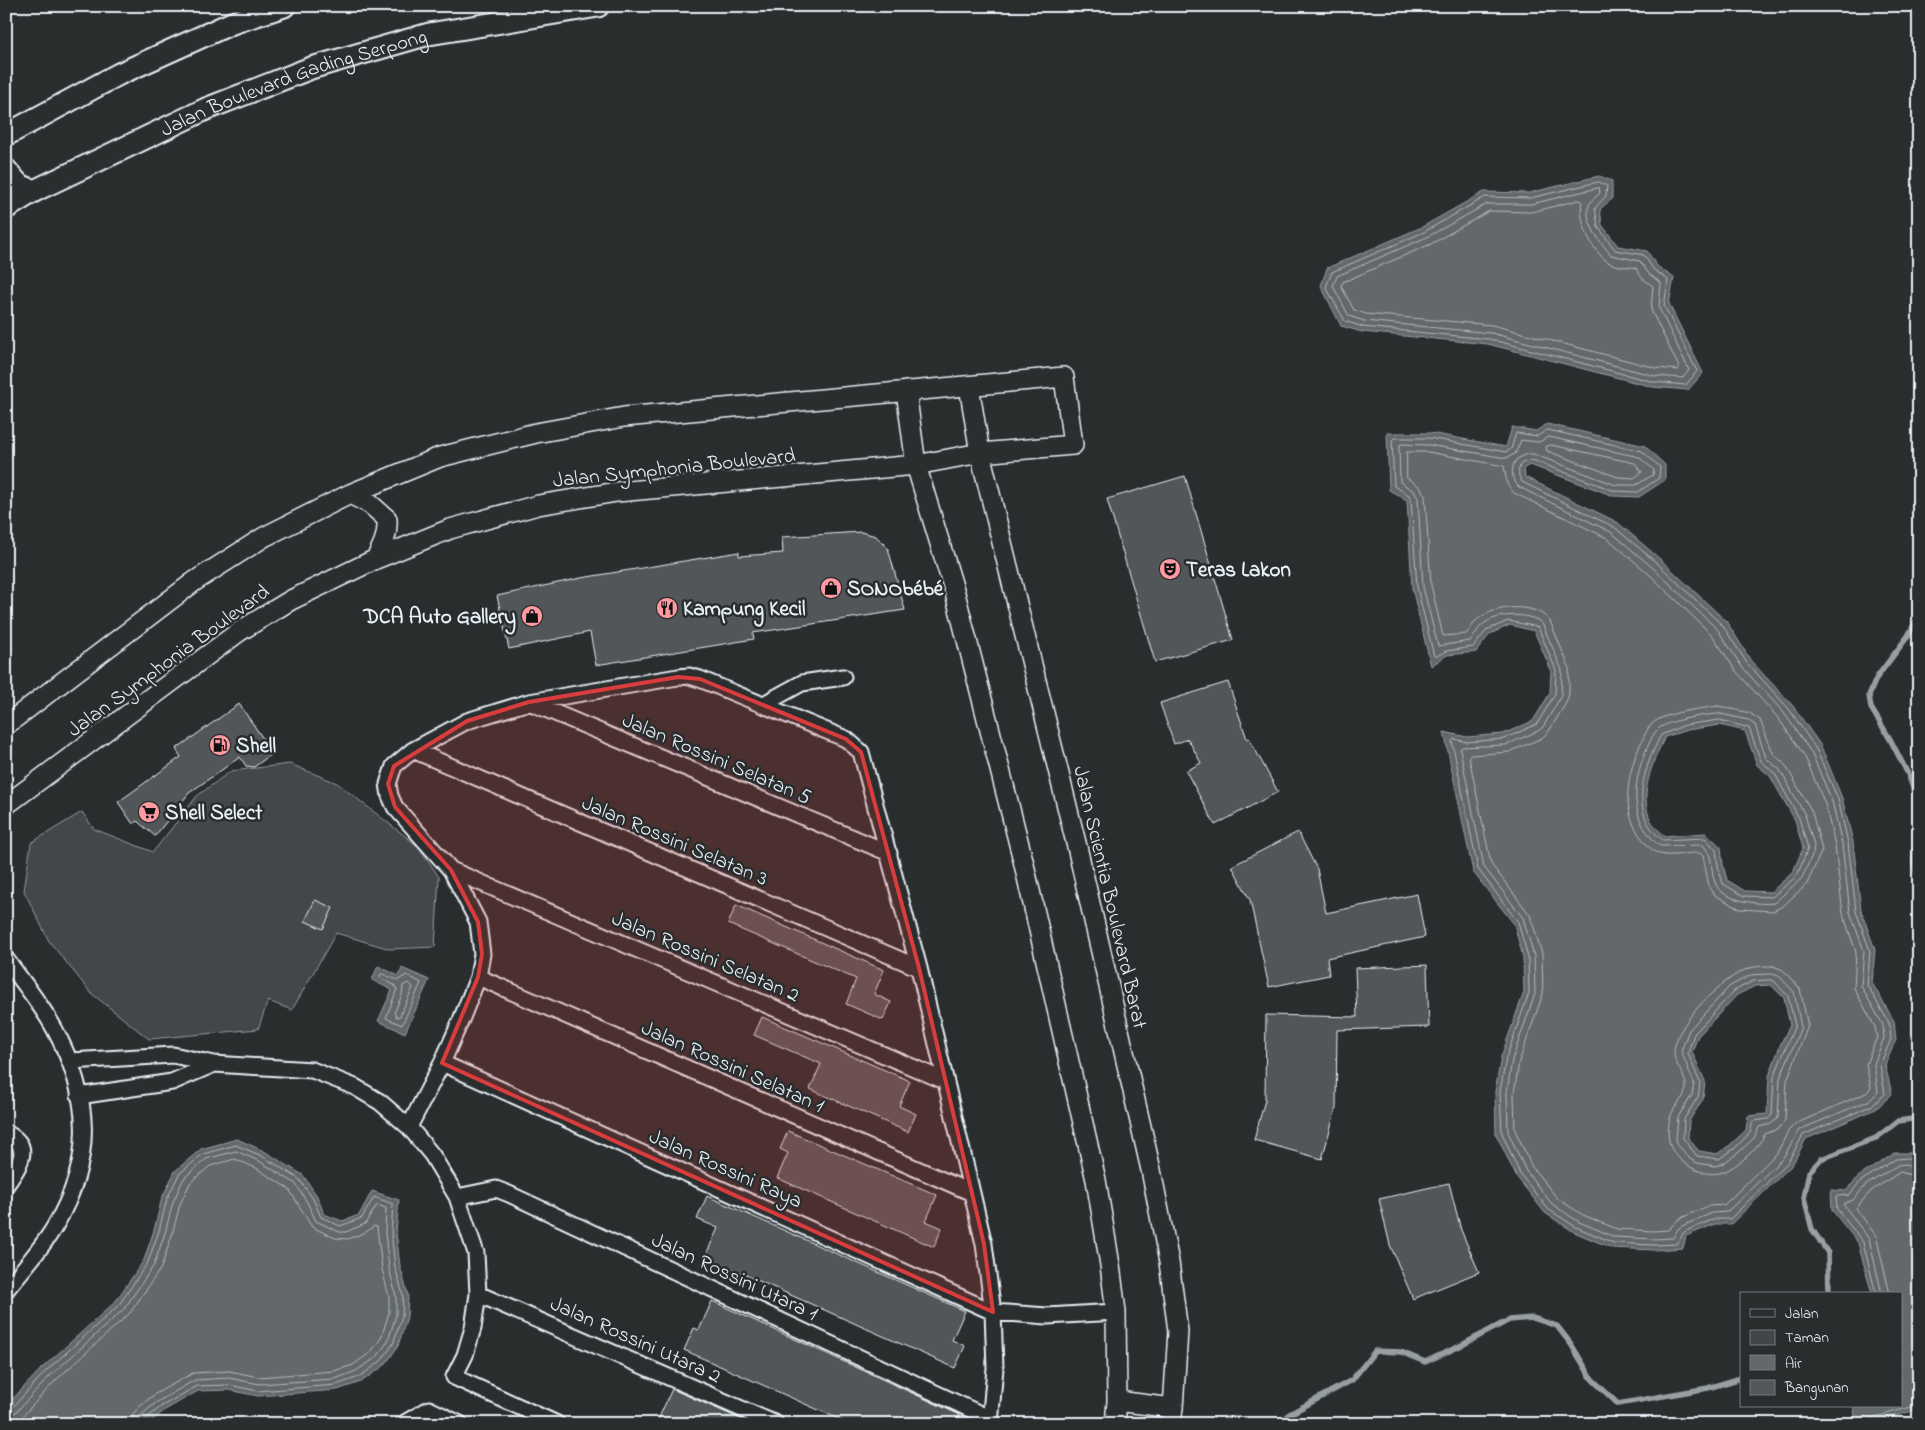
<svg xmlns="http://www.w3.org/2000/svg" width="1925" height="1430" viewBox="0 0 1925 1430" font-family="'Indie Flower',sans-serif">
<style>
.green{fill:#424648;stroke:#959ca0}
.water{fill:#63686b;stroke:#989fa3;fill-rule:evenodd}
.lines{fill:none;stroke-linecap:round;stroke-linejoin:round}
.shore{stroke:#b3bac0;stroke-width:1}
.stream{stroke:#989fa3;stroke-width:5.5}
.building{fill:#535759;stroke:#e8f1f8}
.minor-casing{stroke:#e8f1f8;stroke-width:19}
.tertiary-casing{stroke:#e8f1f8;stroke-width:22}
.secondary-casing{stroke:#e8f1f8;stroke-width:25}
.minor{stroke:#2a2d2e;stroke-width:15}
.tertiary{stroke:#2a2d2e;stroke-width:19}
.secondary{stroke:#2a2d2e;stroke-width:21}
.marked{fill:#d83c3d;fill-opacity:0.2;stroke:#d83c3d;stroke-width:4;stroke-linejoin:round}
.labels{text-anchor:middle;stroke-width:5;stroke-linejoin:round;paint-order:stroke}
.street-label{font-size:21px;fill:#e8f1f8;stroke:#2a2d2e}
.poi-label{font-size:21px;font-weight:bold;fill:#e8f1f8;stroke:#2a2d2e;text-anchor:start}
</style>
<rect width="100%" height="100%" fill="#2a2d2e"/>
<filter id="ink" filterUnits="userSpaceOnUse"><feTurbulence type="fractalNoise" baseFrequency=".02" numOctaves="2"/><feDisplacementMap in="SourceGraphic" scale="10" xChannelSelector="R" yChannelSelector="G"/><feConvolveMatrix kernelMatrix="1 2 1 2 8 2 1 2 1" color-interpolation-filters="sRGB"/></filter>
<g filter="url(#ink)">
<path class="green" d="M290,764L337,783L419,847L439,877L435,947L390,949L336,933L292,1010L268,1001L258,1029L149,1039L91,993L49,941L24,891L31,843L82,812L94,829L153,852L197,796L231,771Z"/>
<path class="water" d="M1599,176L1612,181V199L1600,209L1602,225L1618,246L1647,251L1657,266L1674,278L1669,304L1703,373L1688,390L1653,387L1488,344L1362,332L1341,326L1321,286L1327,268L1422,227L1484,192L1529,193Z
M1547,424L1645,446L1665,465V480L1639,497L1614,496L1530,465L1524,468L1525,477L1617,522L1660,559L1727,622L1751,661L1793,706L1821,746L1842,798L1853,842L1861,910L1875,950L1872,983L1894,1021L1896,1040L1885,1065L1892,1094L1876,1109L1806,1139L1792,1165L1731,1224H1715L1686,1236L1683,1248L1654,1250L1612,1248L1574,1232L1545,1213L1516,1176L1496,1134L1495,1092L1501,1057L1524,992L1523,957L1514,924L1473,872L1444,732L1467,737L1503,734L1533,721L1550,693L1551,670L1534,631L1510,625L1490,634L1476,652L1447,655L1431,666L1412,588L1407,500L1389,490L1387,433H1430L1506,447L1512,427L1536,431ZM1720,725L1745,731L1757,765L1770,776L1795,820L1803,848L1793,872L1771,892L1745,891L1727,880L1723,865L1721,847L1706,833L1664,836C1660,831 1654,826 1651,821C1638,795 1653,761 1665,737L1687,730ZM1771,985L1784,998L1790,1025L1781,1043L1769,1076L1767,1114L1748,1116L1746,1130L1730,1145L1717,1154L1699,1151L1688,1138L1689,1121L1703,1099L1705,1081L1692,1052L1698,1036L1737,995L1755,986Z
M378,966L399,976L402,968L429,980L405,1033L378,1021L392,990L372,980Z
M237,1139L264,1151L303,1175L317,1196L324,1214L342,1221L359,1215L372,1191L399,1200L396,1232L400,1266L408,1295L407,1317L398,1346L385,1365L361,1382L337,1390L258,1396L229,1390L198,1391L165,1410L148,1424H6V1406L42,1368L115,1302L144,1260L154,1230L162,1198L175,1171L201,1149Z
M1895,1153H1911L1919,1160V1409L1868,1424H1857L1853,1406H1901V1294H1872L1858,1243L1832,1210L1831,1190L1846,1191L1858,1177Z"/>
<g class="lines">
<path class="shore" d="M1599,182L1607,186L1606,196L1595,208L1598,227L1615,250L1644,255L1653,269L1668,280L1664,306L1697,371L1686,385L1654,382L1489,339L1363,327L1345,321L1326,287L1332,272L1424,232L1485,197L1530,198Z
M1599,188L1600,193C1596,197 1591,200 1589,205C1583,221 1601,243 1611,255L1640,261L1649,274L1661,283L1659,308L1689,370L1683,378L1655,376L1491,333L1364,321L1349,316L1333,286L1337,276L1427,237L1487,204H1531Z
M1580,200L1582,202C1578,222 1592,251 1608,262C1616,267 1627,266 1636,268L1642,278L1653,286L1651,310L1679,367L1678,370L1656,368L1492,325L1366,314L1354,310L1341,286L1343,282L1431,244L1489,211L1531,212Z
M1548,430L1642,451L1660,467L1659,478L1638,492L1615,491L1532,460L1522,463C1517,468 1518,477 1522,482L1614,527L1657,563L1723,626L1747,663L1789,709L1816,749L1838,799L1848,843L1856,911L1870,951L1867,985L1889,1023L1891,1039L1880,1065L1885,1094L1873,1105L1803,1135L1788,1162L1730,1219H1714L1684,1232L1677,1244L1654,1245L1614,1243L1576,1227L1548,1209L1520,1174L1502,1133L1500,1092L1506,1058L1529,993L1528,957L1518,922L1478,869L1452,741L1454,739L1467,742L1504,739L1537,724L1555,694L1556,670L1538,627L1508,621L1487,630L1473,647L1446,651L1437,656H1434L1417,587L1411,499L1409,495L1394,486L1392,440L1394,438H1429L1506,452L1511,449L1516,433L1537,436Z
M1549,437L1639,457L1654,470L1653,475L1636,485H1616L1533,454H1527L1517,459C1510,467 1511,479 1519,487L1611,532L1653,568L1718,630L1742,667L1784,713L1811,752L1832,801L1842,844L1850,912L1864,951L1861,986L1883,1025L1884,1038L1874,1064L1878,1092L1870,1100L1799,1130L1783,1158L1727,1212L1712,1213L1682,1226L1678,1229L1673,1238L1654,1239L1615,1237L1579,1222L1552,1204L1526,1171L1508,1132L1507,1092L1512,1060L1535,994L1534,956L1523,918L1484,867L1460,749L1462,747L1506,745L1538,731L1543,727L1561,696L1562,670L1542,623C1528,612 1496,613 1482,625C1477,630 1474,636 1470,641L1438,646L1423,587L1418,498L1414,491L1400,482L1399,447L1401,444L1429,445L1506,458L1515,454L1521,440L1538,442Z
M1551,445L1635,463L1642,472L1634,478L1618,477L1547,451L1546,447Z
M1407,452H1428L1504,466L1507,484L1514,493L1607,538L1648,573L1712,635L1736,671L1778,718L1804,755L1825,804L1835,845L1843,914L1856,952L1854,988L1875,1027L1877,1037L1866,1064L1871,1088L1866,1093L1795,1124L1789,1130L1777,1153L1724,1205L1708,1206L1679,1219L1668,1230L1654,1231L1617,1229L1583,1215L1558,1199L1532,1167L1515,1130L1514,1093L1519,1062L1543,994L1542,954L1530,915L1491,864L1469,757L1471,755L1509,752L1542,738L1549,731L1566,703L1569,694V667L1550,621C1536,602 1495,605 1478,619C1473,623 1470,630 1466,634L1443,636L1431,585L1425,496L1420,487L1407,478Z
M1718,706L1750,713L1760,720L1773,753L1786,766L1812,812L1822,850L1807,884L1783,906L1773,911L1740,909L1715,895L1709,886L1703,856L1700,853C1687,852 1667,859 1655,852C1651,849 1647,845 1644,841C1619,813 1627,772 1642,741C1645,735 1647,728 1652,724C1664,712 1701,709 1718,706Z
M1721,714L1748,720L1755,725L1766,758L1780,770L1805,815L1814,845L1813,853L1802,878L1774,903C1759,905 1724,901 1716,885C1709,870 1715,857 1703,845L1661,846C1656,844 1653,840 1650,836C1628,811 1635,774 1648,746C1651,740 1653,733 1658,729C1669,720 1706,714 1721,714Z
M1720,720L1749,728L1761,761L1775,774L1799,818L1808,848L1797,876L1772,897L1744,896L1723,884L1718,866L1716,850L1705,838L1663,840C1627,814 1644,767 1661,735L1685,725Z
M1773,966L1783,970L1800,989L1808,1026L1787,1080L1785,1120L1778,1129L1765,1134C1758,1148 1739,1166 1723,1172C1704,1179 1677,1163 1670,1145C1667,1136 1668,1119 1673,1111C1676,1105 1683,1099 1685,1092C1690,1079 1674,1066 1674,1053C1673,1025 1725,975 1750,968C1757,966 1765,966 1773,966Z
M382,974L398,980L407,975L421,983L402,1025L386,1018L397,989L394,985L380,978V975Z
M1772,974L1779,976L1794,992L1801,1027L1780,1078L1778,1118L1771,1124L1759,1127L1754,1138L1738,1153L1722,1164L1715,1166L1697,1163L1690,1159L1678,1145L1676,1139L1678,1117L1692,1095L1694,1083L1681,1051L1689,1030L1730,986L1751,975Z
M1771,980L1775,982L1788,996L1795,1025L1774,1077L1772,1115L1768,1119L1753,1121L1750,1133L1734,1149L1719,1159L1697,1156L1683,1138L1684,1119L1698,1097L1700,1083L1688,1053L1694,1034L1734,991L1753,981Z
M409,983L413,987L400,1016L397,1017L394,1013L402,995L403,986Z
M1876,1294L1863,1242L1837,1209L1836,1197L1838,1196L1849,1195L1861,1181L1896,1159L1909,1158L1914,1163H1919
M1882,1294L1869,1239L1843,1204L1853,1200L1866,1185L1898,1165L1906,1164L1912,1169L1919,1170
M1890,1294L1876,1236L1856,1208L1871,1191L1900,1172L1919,1177
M6,1409L12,1408L46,1371L119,1305L148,1262L159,1231L167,1199L179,1174L203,1154L236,1145L262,1156L299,1179L313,1199L321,1217L340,1226L362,1218L374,1197L393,1204L391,1232L395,1267L403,1295L402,1316L393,1344L381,1361L359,1377L336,1385L258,1391L229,1385L197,1386L162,1406L147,1418L145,1424
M6,1416L16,1412L50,1376L124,1309L154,1265L165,1233L173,1202L184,1178L206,1159L236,1151L259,1161L295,1183L307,1202L316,1221L339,1232H346L365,1224L377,1205L386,1208L385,1233L389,1268L396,1296V1315L388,1341L377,1357L356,1371L335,1379L259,1384L229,1378L195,1380L157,1402L141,1415L139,1424
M6,1423L15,1422L21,1418L55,1381L130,1313L161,1268L172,1235L180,1204L190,1183L210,1166L235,1159L256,1168L289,1189L312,1227L335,1238L348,1239L366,1232L374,1226L377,1227L382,1269L389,1297V1313L381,1338L371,1352L353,1365L334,1371L259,1377L229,1371L193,1373L155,1394L139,1407L133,1414L131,1424
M1871,1424V1419L1875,1417L1919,1405"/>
<path class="stream" d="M1919,615L1908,636L1877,677L1869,695L1871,708L1890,739L1909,776L1918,804L1914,864L1919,883
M1829,1294L1828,1253L1812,1229L1804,1198L1809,1172L1821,1159L1876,1138L1898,1121L1919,1118
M1284,1424L1288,1415L1352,1380L1375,1351L1401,1352L1425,1362L1462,1345L1509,1320L1533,1318L1557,1326L1571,1344L1592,1379L1618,1404L1708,1388L1741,1378"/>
</g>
<path class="building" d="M1185,476L1233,640L1155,662L1107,499Z
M861,532L876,536L888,548L905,610L753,633L754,639L596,665L590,632L509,649L497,596L581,578L739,552V556L783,553L782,537Z
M1228,682L1247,739L1249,738L1278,792L1215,825L1186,771L1201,763L1188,739L1174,744L1160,703Z
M239,704L273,753L254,767L246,766L240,757L189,793L155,836L137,821L133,824L118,802L181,757L176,749Z
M1298,832L1317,869L1326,913L1417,894L1425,937L1327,958L1329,975L1269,987L1250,900L1232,866Z
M315,900L333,908L323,929L305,921Z
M736,905L884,970L874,994L891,1002L883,1020L846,1004L856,979L728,924Z
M1427,965L1429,1027L1337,1030L1336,1108L1322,1159L1254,1140L1265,1100L1266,1015L1357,1017L1355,968Z
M762,1017L910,1081L899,1106L916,1114L908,1132L810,1089L821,1064L754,1035Z
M788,1131L937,1195L926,1221L942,1228L934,1247L777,1178L788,1153L780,1149Z
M1449,1183L1461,1230L1479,1272L1413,1299L1390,1245L1379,1199Z
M707,1196L965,1311L952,1340L965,1346L955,1368L705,1257L718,1228L697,1219Z
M712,1301L960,1415L956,1424H850L684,1350L694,1328L699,1330Z
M672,1389L752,1424H656Z"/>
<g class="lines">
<g class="minor-casing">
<path id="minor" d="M529,702L889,853
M762,705L802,683L843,677
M413,750L919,968
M451,870L945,1081
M6,959C22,981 41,1004 54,1028C91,1096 95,1158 55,1226C43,1247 22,1270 6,1290
M478,977L972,1193
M70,1061L173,1055L214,1064L312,1070L355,1087L380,1102L409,1127L432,1155L457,1197L476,1253L478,1294L473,1328L465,1355L454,1377L557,1424
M442,1063L993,1312L1047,1316L1116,1312
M79,1096L172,1082L214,1064
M409,1127L442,1063L461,1020L478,977L482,954L478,922L451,870L395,807L390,796L388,784L394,766L413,750L467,721L529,702L678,677L689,676L700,679L846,739L861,752L919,968L984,1244L993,1312L995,1368L990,1424
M6,1133C34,1146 19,1166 6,1185
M457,1197L496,1189L509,1194L991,1419
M478,1294L776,1424
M403,1424L429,1409L460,1424"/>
</g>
<g class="tertiary-casing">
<path id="tertiary" d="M969,386L980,453L1078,851L1151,1170L1169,1262L1178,1331L1173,1408L1171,1424
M906,391L916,465L955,593L1023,860L1096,1180L1110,1265L1116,1312L1117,1401L1115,1424
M350,494L370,504L387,519C388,536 383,545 376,559
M6,725L195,581L264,537L350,494L440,457L536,433L624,417L1064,377L1073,445L980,453L916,465L617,492L538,505L450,529L376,559L291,600L240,631L6,805
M1117,1401L1173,1408"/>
</g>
<g class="secondary-casing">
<g id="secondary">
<path d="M6,135L119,74L232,23L284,6"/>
<path d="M6,170L19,185L34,191"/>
<path id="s1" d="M6,208L34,191L206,109L311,68L429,34L598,6"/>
</g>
</g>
<use href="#minor" class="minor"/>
<use href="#tertiary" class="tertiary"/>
<use href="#secondary" class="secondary"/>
</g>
</g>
<path class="marked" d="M678,677L700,679L846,739L861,752L919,968L984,1244L993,1312L442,1063L478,977L482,954L478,922L451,870L395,807L388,784L394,766L467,721L529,702Z"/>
<defs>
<g id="theatre-disc" transform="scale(1.125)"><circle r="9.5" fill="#ff9aa2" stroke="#2a2d2e"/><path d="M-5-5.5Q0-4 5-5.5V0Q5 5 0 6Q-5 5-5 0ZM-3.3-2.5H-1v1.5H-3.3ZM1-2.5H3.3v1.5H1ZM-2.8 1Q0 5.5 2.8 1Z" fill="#111"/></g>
<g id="shop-disc" transform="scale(1.125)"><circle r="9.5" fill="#ff9aa2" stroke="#2a2d2e"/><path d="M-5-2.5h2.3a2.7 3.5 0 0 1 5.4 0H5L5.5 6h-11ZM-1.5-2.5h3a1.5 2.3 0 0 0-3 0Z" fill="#111"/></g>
<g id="restaurant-disc" transform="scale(1.125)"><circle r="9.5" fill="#ff9aa2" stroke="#2a2d2e"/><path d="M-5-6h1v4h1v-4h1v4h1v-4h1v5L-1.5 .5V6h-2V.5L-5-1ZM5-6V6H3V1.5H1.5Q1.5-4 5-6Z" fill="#111"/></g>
<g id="fuel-disc" transform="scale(1.125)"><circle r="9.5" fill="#ff9aa2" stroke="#2a2d2e"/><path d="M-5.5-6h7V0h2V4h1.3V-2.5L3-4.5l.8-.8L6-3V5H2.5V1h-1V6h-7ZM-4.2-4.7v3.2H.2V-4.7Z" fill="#111"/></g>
<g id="supermarket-disc" transform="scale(1.125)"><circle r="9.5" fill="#ff9aa2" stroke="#2a2d2e"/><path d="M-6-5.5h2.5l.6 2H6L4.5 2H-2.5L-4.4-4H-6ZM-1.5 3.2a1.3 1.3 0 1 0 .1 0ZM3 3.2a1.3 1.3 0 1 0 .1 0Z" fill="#111"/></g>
</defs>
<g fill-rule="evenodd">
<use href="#theatre-disc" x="1170" y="569"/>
<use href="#shop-disc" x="831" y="588"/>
<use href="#restaurant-disc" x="667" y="608"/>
<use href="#shop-disc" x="532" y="616"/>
<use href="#fuel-disc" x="220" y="745"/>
<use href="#supermarket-disc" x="149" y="812"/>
</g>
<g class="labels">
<g class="street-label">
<text dy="7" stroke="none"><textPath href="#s1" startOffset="315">Jalan Boulevard Gading Serpong</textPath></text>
<text transform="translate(674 467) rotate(-6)" y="7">Jalan Symphonia Boulevard</text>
<text transform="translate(168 660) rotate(-36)" y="7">Jalan Symphonia Boulevard</text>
<text transform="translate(717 758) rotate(23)" y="7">Jalan Rossini Selatan 5</text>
<text transform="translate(675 840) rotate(23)" y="7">Jalan Rossini Selatan 3</text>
<text transform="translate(1111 897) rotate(77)" y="7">Jalan Scientia Boulevard Barat</text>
<text transform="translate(706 956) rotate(23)" y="7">Jalan Rossini Selatan 2</text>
<text transform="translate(733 1066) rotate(24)" y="7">Jalan Rossini Selatan 1</text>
<text transform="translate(726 1168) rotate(24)" y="7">Jalan Rossini Raya</text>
<text transform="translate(735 1276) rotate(25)" y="7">Jalan Rossini Utara 1</text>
<text transform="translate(636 1339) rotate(24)" y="7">Jalan Rossini Utara 2</text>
</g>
<g class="poi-label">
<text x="1186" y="576">Teras Lakon</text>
<text x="847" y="595">SONObébé</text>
<text x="683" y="615">Kampung Kecil</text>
<text x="516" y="623" text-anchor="end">DCA Auto Gallery</text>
<text x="236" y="752">Shell</text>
<text x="165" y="819">Shell Select</text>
</g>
</g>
<rect width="1925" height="1430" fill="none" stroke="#2a2d2e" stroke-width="25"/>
<rect x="12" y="12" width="1900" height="1405" fill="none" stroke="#e8f1f8" stroke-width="2" filter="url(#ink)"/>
<rect x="1740" y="1292" width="162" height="115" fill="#2a2d2e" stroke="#767b7f"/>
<rect x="1750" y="1309" width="25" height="8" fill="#2a2d2e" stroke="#767b7f"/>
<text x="1785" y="1318" font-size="15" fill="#e8f1f8">Jalan</text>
<rect x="1750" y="1330" width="25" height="15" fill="#424648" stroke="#767b7f"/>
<text x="1785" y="1342" font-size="15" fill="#e8f1f8">Taman</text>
<rect x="1750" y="1355" width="25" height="15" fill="#63686b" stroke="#767b7f"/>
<text x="1785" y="1368" font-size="15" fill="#e8f1f8">Air</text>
<rect x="1750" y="1380" width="25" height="15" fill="#535759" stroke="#767b7f"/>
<text x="1785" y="1392" font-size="15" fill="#e8f1f8">Bangunan</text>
</svg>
